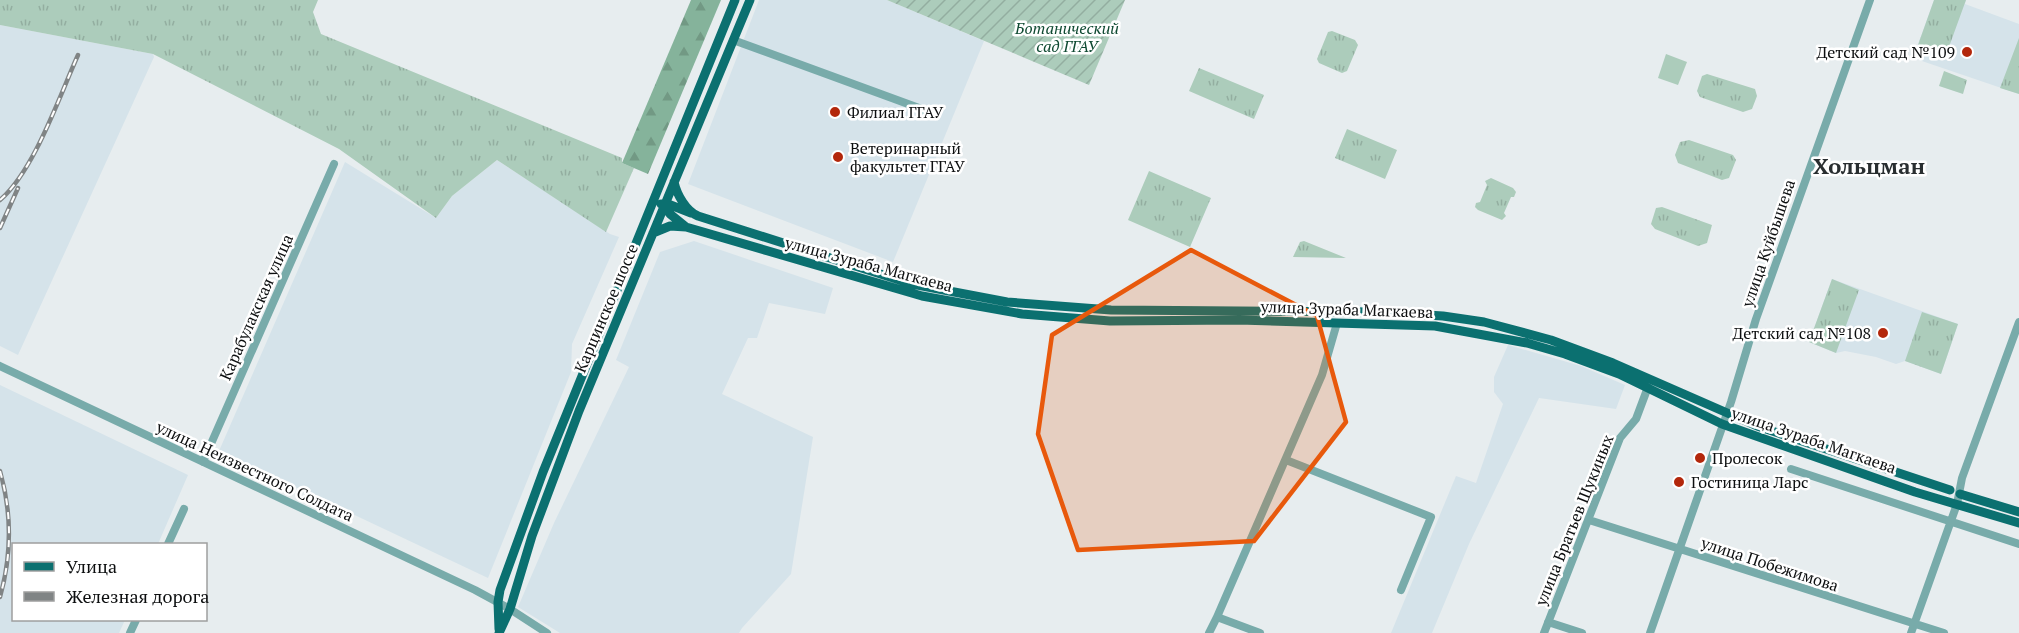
<svg xmlns="http://www.w3.org/2000/svg" width="2019" height="633" viewBox="0 0 2019 633" font-family="'PT Serif',serif">
<style>
.built{fill:#d5e3ea}
.grass{fill:url(#grass-tufts)}
.forest{fill:url(#forest-firs)}
.garden{fill:url(#garden-furrows)}
.pitch{fill:#acccbb}
.lines{fill:none;stroke-linecap:round;stroke-linejoin:round}
.minor{stroke:#78abaa;stroke-width:8}
.major{stroke:#0b7070;stroke-width:9}
.rail-casing{stroke:#808485;stroke-width:4.5}
.rail{stroke:#fff;stroke-width:2;stroke-dasharray:7;stroke-linecap:butt}
.marked{fill:#e8590c;fill-opacity:0.2;stroke:#e8590c;stroke-width:4.5;stroke-linejoin:round}
.poi-dot{fill:#b3270b;stroke:#fff;stroke-width:2}
.labels{text-anchor:middle;stroke-width:5;stroke-linejoin:round;paint-order:stroke}
.park-label{font-size:16px;font-style:italic;fill:#0e4931;stroke:#fff}
.poi-label{font-size:16px;fill:#0d0f10;stroke:#fff;text-anchor:start}
.street-label{font-size:16px;fill:#0d0f10;stroke:#fff}
.district-label{font-size:22px;font-weight:bold;fill:#292e30;stroke:#fff}
</style>
<defs>
<pattern id="grass-tufts" width="24" height="20" patternUnits="userSpaceOnUse" patternTransform="scale(1.5)"><rect width="24" height="20" fill="#acccbb"/><path d="M3 7l-1-3M5 7V3M7 7l1-3M15 17l-1-3M17 17v-4M19 17l1-3" fill="none" stroke="#93aea0"/></pattern>
<pattern id="forest-firs" width="22" height="20" patternUnits="userSpaceOnUse" patternTransform="scale(1.5)"><rect width="22" height="20" fill="#85b39b"/><path d="M5 1l3.5 6h-7zM16 11l3.5 6h-7z" fill="#729984"/></pattern>
<pattern id="garden-furrows" width="10" height="10" patternUnits="userSpaceOnUse" patternTransform="scale(1.5)"><rect width="10" height="10" fill="#acccbb"/><path d="M-1 1l2-2M0 10L10 0M9 11l2-2" fill="none" stroke="#93aea0"/></pattern>
</defs>
<rect width="100%" height="100%" fill="#e7edef"/>
<path class="built" d="M759,0H887L984,41L893,262L688,184Z
M1934,0H1966L1965,4L2019,24V94L1913,58Z
M0,25L153,54L154,57L18,355L0,346Z
M497,160L610,234L619,237L572,344L571,372L488,578L219,451L345,162L436,218L452,196Z
M694,241L833,288L825,314L769,303L757,338H748L722,394L813,437L791,574L742,628L739,633H560L518,607L554,523L629,367L616,360L660,252Z
M1832,279L1958,324L1941,374L1905,361L1896,364L1876,357L1845,351L1836,353L1809,342Z
M1508,345L1581,366L1625,385L1616,409L1539,398L1469,544L1432,633H1391L1456,476L1476,483L1503,404L1494,392V377Z
M0,385L188,475L158,544H14V620H125L119,633H0Z"/>
<path class="grass" d="M0,0H318L313,12L321,34L622,158V163L634,168L606,232L497,160L452,196L436,218L339,149L153,54L0,25Z
M1934,0H1966L1946,55L1918,45Z
M1332,31L1355,40L1358,45L1347,71L1342,73L1319,63L1317,59L1328,32Z
M2019,38V94L2000,88Z
M1199,68L1264,95L1254,119L1189,91Z
M1944,71L1967,80L1963,94L1939,86Z
M1707,74L1755,89L1757,96L1752,109L1743,112L1700,97L1697,91L1702,76Z
M1347,129L1397,150L1385,179L1335,158Z
M1689,140L1733,155L1736,160L1729,178L1722,180L1678,163L1675,155L1680,142Z
M1149,171L1211,198L1190,247L1128,220Z
M1491,178L1513,188L1516,192L1514,197H1511L1504,213L1506,216L1502,220L1478,210L1475,207L1476,203L1480,202L1487,185L1485,181Z
M1662,207L1712,225L1707,243L1698,246L1655,229L1651,224L1656,208Z
M1304,241L1346,258L1293,257L1300,242Z
M1832,279L1859,290L1836,353L1809,342Z
M1922,312L1958,324L1941,374L1905,361Z"/>
<path class="forest" d="M691,0H721L648,174L622,163Z"/>
<path class="garden" d="M887,0H1125L1089,85Z"/>
<path class="pitch" d="M1666,54L1687,62L1678,85L1658,78Z"/>
<g class="lines">
<path class="minor" d="M733,40L930,112
M0,366L475,590L510,609L547,633
M1286,460L1431,517L1401,590
M203,462L334,164
M1791,469L2019,544
M1589,520L1944,633
M168,544L184,509
M1548,622L1582,633
M130,633L136,620
M1209,633L1217,617
M1260,633L1217,617L1322,375L1337,323
M1544,633L1620,438L1636,419L1648,387
M1650,633L1731,402L1756,319L1870,0
M1911,633L1957,504L1962,478L2019,322"/>
<path class="major" d="M674,182C677,195 686,211 698,216L912,284L1007,302L1111,310L1379,312L1443,316L1484,322L1551,340L1613,363L1757,426L1950,490
M661,204H668L691,213
M663,204L670,214L686,227
M653,233L670,226L686,227L922,296L1022,314L1110,321L1239,320L1435,326L1527,343L1565,354L1619,374L1722,424L1915,492L2019,523
M1960,494L2019,512
M499,629L498,602L500,590L543,472L735,0
M499,633L510,609L532,536L579,411L750,0"/>
<g class="rail-casing">
<path id="rail" d="M0,200C34,171 59,97 78,55
M0,228L18,188
M0,471C12,513 12,554 0,597"/>
</g>
<use href="#rail" class="rail"/>
</g>
<path class="marked" d="M1191,250L1317,316L1346,422L1254,541L1078,550L1038,434L1052,335Z"/>
<g class="poi-dot">
<circle cx="1967" cy="52" r="6"/>
<circle cx="835" cy="112" r="6"/>
<circle cx="838" cy="157" r="6"/>
<circle cx="1883" cy="333" r="6"/>
<circle cx="1700" cy="458" r="6"/>
<circle cx="1679" cy="482" r="6"/>
</g>
<g class="labels">
<g class="park-label">
<text x="1067" y="34">Ботанический<tspan x="1067" dy="18">сад ГГАУ</tspan></text>
</g>
<g class="poi-label">
<text x="1955" y="58" text-anchor="end">Детский сад №109</text>
<text x="847" y="118">Филиал ГГАУ</text>
<text x="850" y="154">Ветеринарный<tspan x="850" dy="18">факультет ГГАУ</tspan></text>
<text x="1871" y="339" text-anchor="end">Детский сад №108</text>
<text x="1712" y="464">Пролесок</text>
<text x="1691" y="488">Гостиница Ларс</text>
</g>
<g class="street-label">
<text transform="translate(1768 243) rotate(-71)" y="6">улица Куйбышева</text>
<text transform="translate(869 264) rotate(15)" y="6">улица Зураба Магкаева</text>
<text transform="translate(256 307) rotate(-66)" y="6">Карабулакская улица</text>
<text transform="translate(606 308) rotate(-67)" y="6">Карцинское шоссе</text>
<text transform="translate(1347 309) rotate(2)" y="6">улица Зураба Магкаева</text>
<text transform="translate(1814 440) rotate(19)" y="6">улица Зураба Магкаева</text>
<text transform="translate(255 471) rotate(25)" y="6">улица Неизвестного Солдата</text>
<text transform="translate(1574 520) rotate(-68)" y="6">улица Братьев Щукиных</text>
<text transform="translate(1770 564) rotate(18)" y="6">улица Побежимова</text>
</g>
<g class="district-label">
<text x="1869" y="174">Хольцман</text>
</g>
</g>
<rect x="12" y="543" width="195" height="78" fill="#ffffff" stroke="#9e9f9f" stroke-width="1.5"/>
<rect x="24" y="562" width="30" height="9" fill="#0b7070" stroke="#9e9f9f" stroke-width="1.5"/>
<text x="66" y="573" font-size="18" fill="#0d0f10">Улица</text>
<rect x="24" y="592" width="30" height="9" fill="#808485" stroke="#9e9f9f" stroke-width="1.5"/>
<text x="66" y="603" font-size="18" fill="#0d0f10">Железная дорога</text>
</svg>
